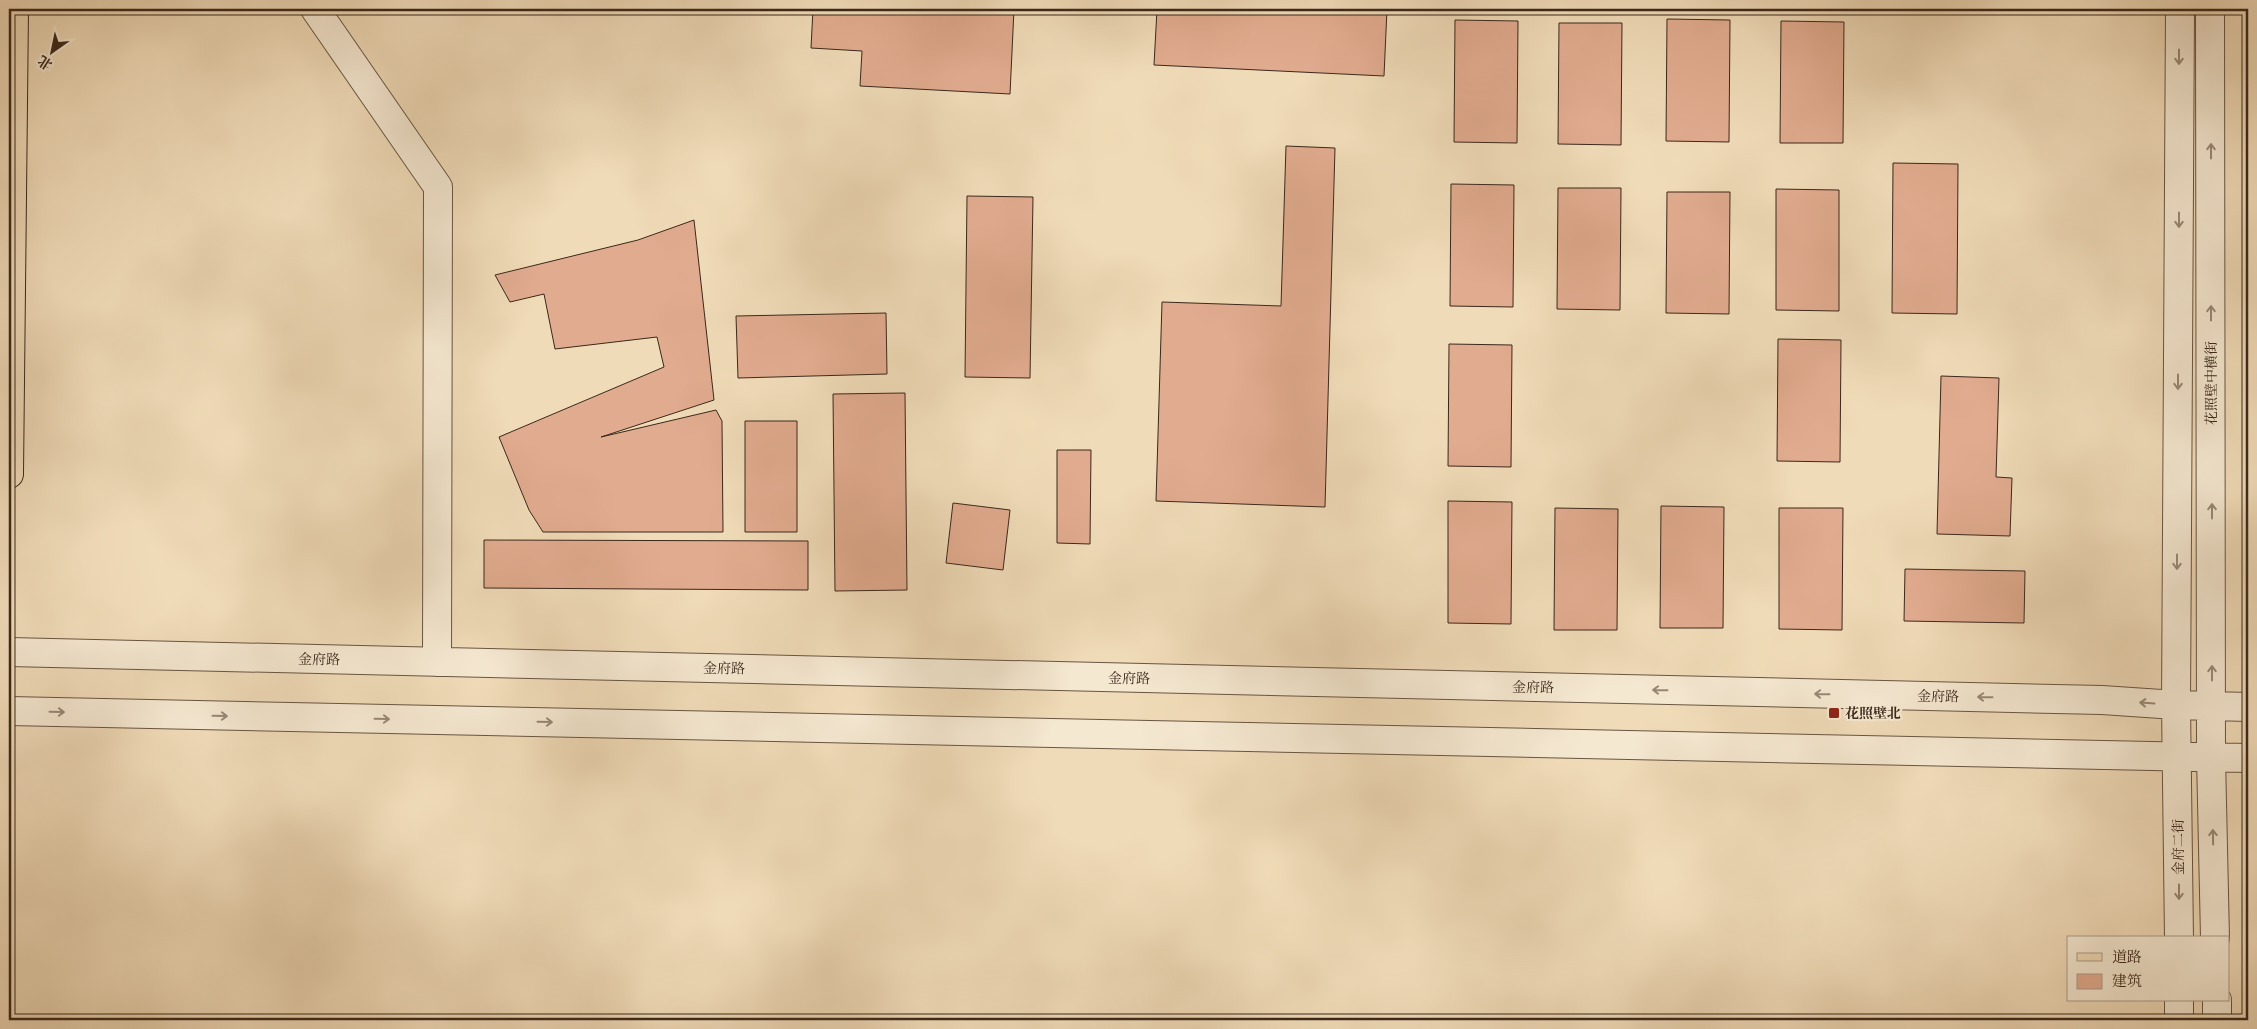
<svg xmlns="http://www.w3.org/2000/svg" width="2257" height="1029" viewBox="0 0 2257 1029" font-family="'IM FELL French Canon','Noto Serif SC',serif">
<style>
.building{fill:#e1ab8f;stroke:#3b281b}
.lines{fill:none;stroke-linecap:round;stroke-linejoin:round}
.minor-casing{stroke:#685542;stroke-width:30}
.major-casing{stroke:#3b281b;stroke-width:30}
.minor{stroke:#f5e8d1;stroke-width:28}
.major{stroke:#f0dbb8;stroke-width:28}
.oneway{stroke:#988876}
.poi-dot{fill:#8f2418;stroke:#f5e8d1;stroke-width:2}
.labels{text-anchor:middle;stroke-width:4;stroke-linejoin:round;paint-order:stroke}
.street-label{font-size:14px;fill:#3b281b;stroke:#f5e8d1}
.poi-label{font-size:14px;font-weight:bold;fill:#3b281b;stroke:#f5e8d1;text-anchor:start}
</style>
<rect width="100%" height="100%" fill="#f0dbb8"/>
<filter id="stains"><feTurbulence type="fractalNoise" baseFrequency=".004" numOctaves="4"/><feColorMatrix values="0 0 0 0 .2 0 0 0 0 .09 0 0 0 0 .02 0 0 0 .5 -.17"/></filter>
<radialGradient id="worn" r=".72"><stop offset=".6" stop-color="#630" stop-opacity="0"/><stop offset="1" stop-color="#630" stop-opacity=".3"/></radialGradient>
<path class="building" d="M813,9H1014L1010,94L860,86L862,51L811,48Z
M1157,9H1387L1384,76L1154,65Z
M1667,19L1730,20L1729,142L1666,141Z
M1455,20L1518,21L1517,143L1454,142Z
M1781,21L1844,22L1843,143H1780Z
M1559,23H1622L1621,145L1558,144Z
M1286,146L1335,148L1325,507L1156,501L1162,302L1281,306Z
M1893,163L1958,164L1957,314L1892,313Z
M1451,184L1514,185L1513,307L1450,306Z
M1558,188H1621L1620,310L1557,309Z
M1776,189L1839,190V311L1776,310Z
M1667,192H1730L1729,314L1666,313Z
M967,196L1033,197L1030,378L965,377Z
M694,220L714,400L601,437L716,410L722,421L723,532H543L529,510L499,437L664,367L657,337L555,349L544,294L510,302L495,275L638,240Z
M886,313L887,374L738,378L736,316Z
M1778,339L1841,340L1840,462L1777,461Z
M1449,344L1512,345L1511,467L1448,466Z
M1941,376L1999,378L1996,477L2012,478L2010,536L1937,534Z
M905,393L907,590L835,591L833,394Z
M745,421H797V532H745Z
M1057,450H1091L1090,544L1057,543Z
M1448,501L1512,502L1511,624L1448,623Z
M953,503L1010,510L1003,570L946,563Z
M1661,506L1724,507L1723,628H1660Z
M1555,508L1618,509L1617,630H1554Z
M1779,508H1843L1842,630L1779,629Z
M484,540L808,541V590L484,588Z
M1905,569L2025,571L2024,623L1904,621Z"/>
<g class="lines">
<g class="minor-casing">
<path id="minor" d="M315,9L438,187L437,662
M2210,9L2211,757L2215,938
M9,652L2102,700L2176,705L2248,707
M9,711L2248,758
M2179,938L2176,705L2180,9
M2179,1000V1020
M2217,1000V1020"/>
</g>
<g class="major-casing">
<path id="major" d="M9,474L14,9"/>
</g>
<use href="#minor" class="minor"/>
<use href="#major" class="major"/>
</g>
<defs><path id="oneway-shaft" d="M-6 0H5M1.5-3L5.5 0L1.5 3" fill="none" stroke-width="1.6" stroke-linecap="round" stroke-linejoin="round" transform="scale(1.25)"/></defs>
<g class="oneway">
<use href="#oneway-shaft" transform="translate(2179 57) rotate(90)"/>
<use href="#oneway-shaft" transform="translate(2211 151) rotate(-90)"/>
<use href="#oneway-shaft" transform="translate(2179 220) rotate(90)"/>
<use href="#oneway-shaft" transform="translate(2211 313) rotate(-90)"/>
<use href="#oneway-shaft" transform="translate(2178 382) rotate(90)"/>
<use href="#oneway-shaft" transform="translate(2212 511) rotate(-90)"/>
<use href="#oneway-shaft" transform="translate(2177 562) rotate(90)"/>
<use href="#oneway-shaft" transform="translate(2212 673) rotate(-90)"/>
<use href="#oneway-shaft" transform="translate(1660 690) rotate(-179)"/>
<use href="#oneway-shaft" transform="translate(1822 694) rotate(-179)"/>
<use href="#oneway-shaft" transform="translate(1985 697) rotate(-179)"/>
<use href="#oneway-shaft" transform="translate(2147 703) rotate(-176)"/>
<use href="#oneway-shaft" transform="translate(57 712) rotate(1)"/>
<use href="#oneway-shaft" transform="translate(220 716) rotate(1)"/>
<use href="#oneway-shaft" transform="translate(382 719) rotate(1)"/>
<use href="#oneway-shaft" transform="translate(545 722) rotate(1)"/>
<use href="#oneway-shaft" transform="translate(2213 837) rotate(-91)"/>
<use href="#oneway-shaft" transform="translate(2179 892) rotate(90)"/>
</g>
<rect class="poi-dot" x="1828" y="707" width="12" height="12" rx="2.5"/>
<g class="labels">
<g class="street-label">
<text transform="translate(2211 383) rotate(-90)" y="5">花照壁中横街</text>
<text transform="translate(319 659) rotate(1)" y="5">金府路</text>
<text transform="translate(724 668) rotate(1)" y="5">金府路</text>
<text transform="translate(1129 678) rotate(1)" y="5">金府路</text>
<text transform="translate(1533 687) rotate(1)" y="5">金府路</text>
<text transform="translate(1938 696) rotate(1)" y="5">金府路</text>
<text transform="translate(2178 847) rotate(-90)" y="5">金府二街</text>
</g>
<g class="poi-label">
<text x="1845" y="718">花照壁北</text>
</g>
</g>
<rect width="2257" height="1029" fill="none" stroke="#f0dbb8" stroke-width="30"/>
<rect x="10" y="10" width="2237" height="1009" fill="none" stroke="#3b281b" stroke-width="2.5"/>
<rect x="15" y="15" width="2227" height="999" fill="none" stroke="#3b281b"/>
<rect x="2067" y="936" width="162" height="65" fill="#f5e8d1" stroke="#ab9b88"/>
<rect x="2077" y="953" width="25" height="8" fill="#f0dbb8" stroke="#ab9b88"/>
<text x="2112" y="962" font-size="15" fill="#3b281b">道路</text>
<rect x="2077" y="974" width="25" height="15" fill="#e1ab8f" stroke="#ab9b88"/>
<text x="2112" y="986" font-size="15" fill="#3b281b">建筑</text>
<g transform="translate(52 52) rotate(213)" stroke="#f5e8d1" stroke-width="4" paint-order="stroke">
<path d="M0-4L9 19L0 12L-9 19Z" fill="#3b281b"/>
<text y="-8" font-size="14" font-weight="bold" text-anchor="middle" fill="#3b281b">北</text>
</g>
<rect width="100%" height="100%" filter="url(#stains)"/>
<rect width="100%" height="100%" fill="url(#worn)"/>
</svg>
